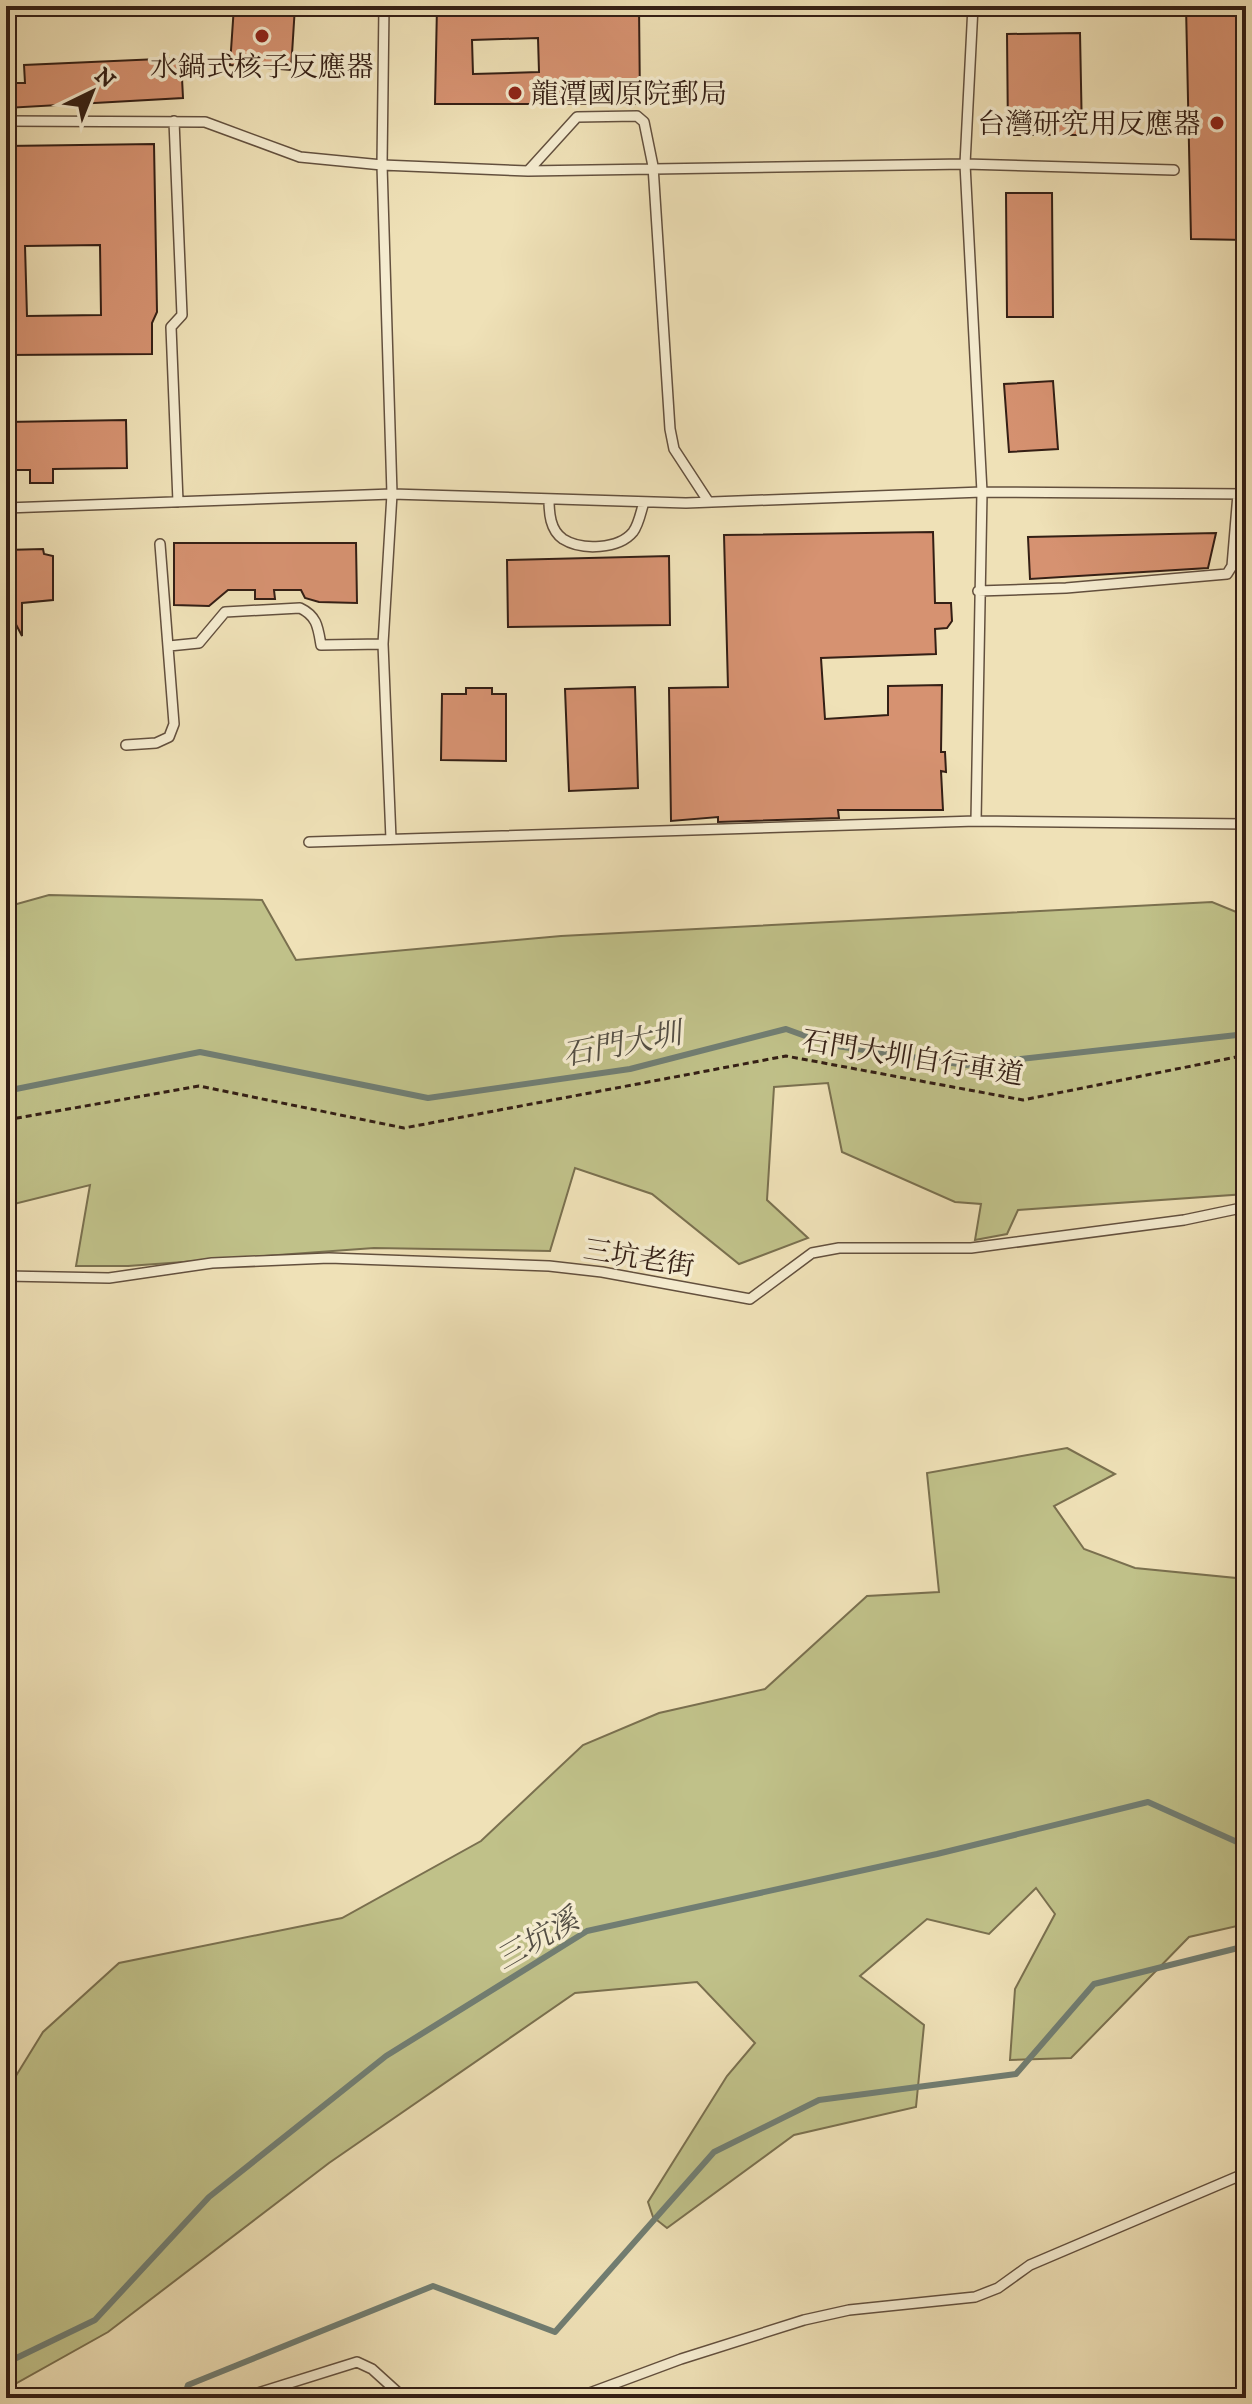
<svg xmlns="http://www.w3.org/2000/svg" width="1252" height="2404" viewBox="0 0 1252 2404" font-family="'IM FELL DW Pica','Noto Serif TC',serif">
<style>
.green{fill:#c0c189;stroke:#7a704f;stroke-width:2}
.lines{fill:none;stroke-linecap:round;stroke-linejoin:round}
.stream{stroke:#717e73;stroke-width:6}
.building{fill:#d69271;stroke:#341f15;stroke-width:2;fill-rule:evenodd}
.lane-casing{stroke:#63503e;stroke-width:12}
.path{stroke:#341f15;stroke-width:3;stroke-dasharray:6 4;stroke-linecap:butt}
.lane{stroke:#f5ecd0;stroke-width:9}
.poi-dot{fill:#8f2418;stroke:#f5ecd0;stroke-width:3}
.labels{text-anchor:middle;stroke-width:7;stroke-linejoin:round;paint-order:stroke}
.poi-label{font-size:28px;fill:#341f15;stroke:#f5ecd0}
.street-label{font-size:28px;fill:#341f15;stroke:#f5ecd0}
.water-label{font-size:30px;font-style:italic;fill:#534e44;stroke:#f5ecd0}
</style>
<rect width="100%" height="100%" fill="#efe1b7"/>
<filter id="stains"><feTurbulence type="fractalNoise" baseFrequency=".0025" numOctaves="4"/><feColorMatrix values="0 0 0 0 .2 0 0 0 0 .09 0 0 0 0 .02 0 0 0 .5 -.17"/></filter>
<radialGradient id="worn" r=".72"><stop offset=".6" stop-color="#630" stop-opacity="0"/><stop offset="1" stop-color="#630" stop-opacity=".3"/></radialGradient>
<path class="green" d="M49,895L262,900L296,960L561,936L1212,902L1246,916V1194L1018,1210L1007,1234L975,1240L981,1204L955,1202L842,1152L828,1083L774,1087L767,1200L808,1238L739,1264L652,1194L575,1168L550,1251L374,1248L128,1266H76L90,1185L6,1206V907Z
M1067,1448L1115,1474L1054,1506L1084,1549L1135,1568L1246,1579V1924L1189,1937L1071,2058L1010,2060L1015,1989L1055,1914L1036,1888L989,1934L927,1919L860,1976L924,2025L916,2107L794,2135L667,2228L653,2217L648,2202L727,2076L755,2043L697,1982L575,1993L329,2163L108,2332L6,2389V2092L43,2032L119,1963L342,1918L481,1841L583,1745L659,1713L765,1689L867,1596L939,1592L927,1473Z"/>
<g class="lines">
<path class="stream" d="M6,1091L200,1052L428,1098L630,1069L786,1029L830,1045L966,1065L1246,1034
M6,2363L95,2320L209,2197L386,2056L587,1931L937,1854L1148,1802L1246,1846
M184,2398L188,2385L433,2286L555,2332L714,2152L819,2100L1016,2074L1094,1984L1246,1946"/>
</g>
<path class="building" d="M234,6H295L291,70L230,65Z
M437,6H639L640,104H435ZM538,38L539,72L473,74L472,40Z
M1186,6H1246V240L1191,239Z
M1080,33L1082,135H1008L1007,34Z
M181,58L183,98L6,108V83H25L24,65Z
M154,144L157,312L152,323V354L6,355V146ZM100,245L101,315L27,316L25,246Z
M1006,193H1052L1053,317H1007Z
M1053,381L1058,449L1009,452L1004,384Z
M126,420L127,468L53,469V483H30V470H6V422Z
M933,532L935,603H951L952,621L947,628L935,629L936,654L821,658L825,719L888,715V686L942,685L941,752H945L946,772L941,771L943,810H838L839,818L718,822V817L671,821L669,688L728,687L724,535Z
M1216,533L1208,568L1030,579L1028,537Z
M174,543H356L357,603L319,602L305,598L301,590H274L275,599H255V590H228L209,606L174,605Z
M43,549L44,554L53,556V600L22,603V636L9,611H6V550Z
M669,556L670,625L508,627L507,560Z
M635,687L638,788L569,791L565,689Z
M466,688H492V694H506V761L441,760L442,694H466Z"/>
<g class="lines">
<g class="lane-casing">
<path id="lane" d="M973,6L965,164L982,492L976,821
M6,121L205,122L300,157L382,165L528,171L965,164L1174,170
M174,121L182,315L171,327L178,502
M528,171L577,117L637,116L644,122L653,166L670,429L674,449L708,501
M549,499C549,513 550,530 563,539C582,551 619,549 633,532C639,524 641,511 644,502
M6,508L392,494L686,503L982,492L1246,494
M978,591L1066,588L1227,574L1232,566L1238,494
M383,644L391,839
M169,646L199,643L225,612L300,608C317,616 318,627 321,645L383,644L392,494L382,165L384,6
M126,745L156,743L169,737L174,724L160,544
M309,842L976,821L1246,824
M6,1276L109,1278L212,1263L329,1258L549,1266L602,1272L750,1299L812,1253L839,1248H971L1184,1220L1246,1207
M242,2398L357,2362L372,2369L404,2398
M576,2398L681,2359L804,2320L849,2310L975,2297L998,2288L1030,2265L1246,2173"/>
</g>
<path class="path" d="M6,1120L199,1086L404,1128L786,1056L1023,1100L1246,1055"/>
<use href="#lane" class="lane"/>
</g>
<g class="poi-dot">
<circle cx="262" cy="36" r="8"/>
<circle cx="515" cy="93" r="8"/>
<circle cx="1217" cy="123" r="8"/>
</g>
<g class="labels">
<g class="poi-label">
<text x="262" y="76">水鍋式核子反應器</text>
<text x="531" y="103" text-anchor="start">龍潭國原院郵局</text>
<text x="1201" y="133" text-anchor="end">台灣研究用反應器</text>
</g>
<g class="street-label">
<text transform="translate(913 1057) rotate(9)" y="10">石門大圳自行車道</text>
<text transform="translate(639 1257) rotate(9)" y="10">三坑老街</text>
</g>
<g class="water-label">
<text transform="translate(622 1044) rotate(-11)" y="10">石門大圳</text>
<text transform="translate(537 1939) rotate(-30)" y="10">三坑溪</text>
</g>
</g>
<rect width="1252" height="2404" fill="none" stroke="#efe1b7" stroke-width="32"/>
<rect x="8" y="8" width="1236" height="2388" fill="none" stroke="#341f15" stroke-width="4"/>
<rect x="16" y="16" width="1220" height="2372" fill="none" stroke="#341f15" stroke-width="2"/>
<g transform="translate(92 92) rotate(43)" stroke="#f5ecd0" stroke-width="6" paint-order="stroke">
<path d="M0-6L14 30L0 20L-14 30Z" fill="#341f15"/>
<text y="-12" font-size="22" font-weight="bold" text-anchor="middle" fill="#341f15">N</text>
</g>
<rect width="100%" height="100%" filter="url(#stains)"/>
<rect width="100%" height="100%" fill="url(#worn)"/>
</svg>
